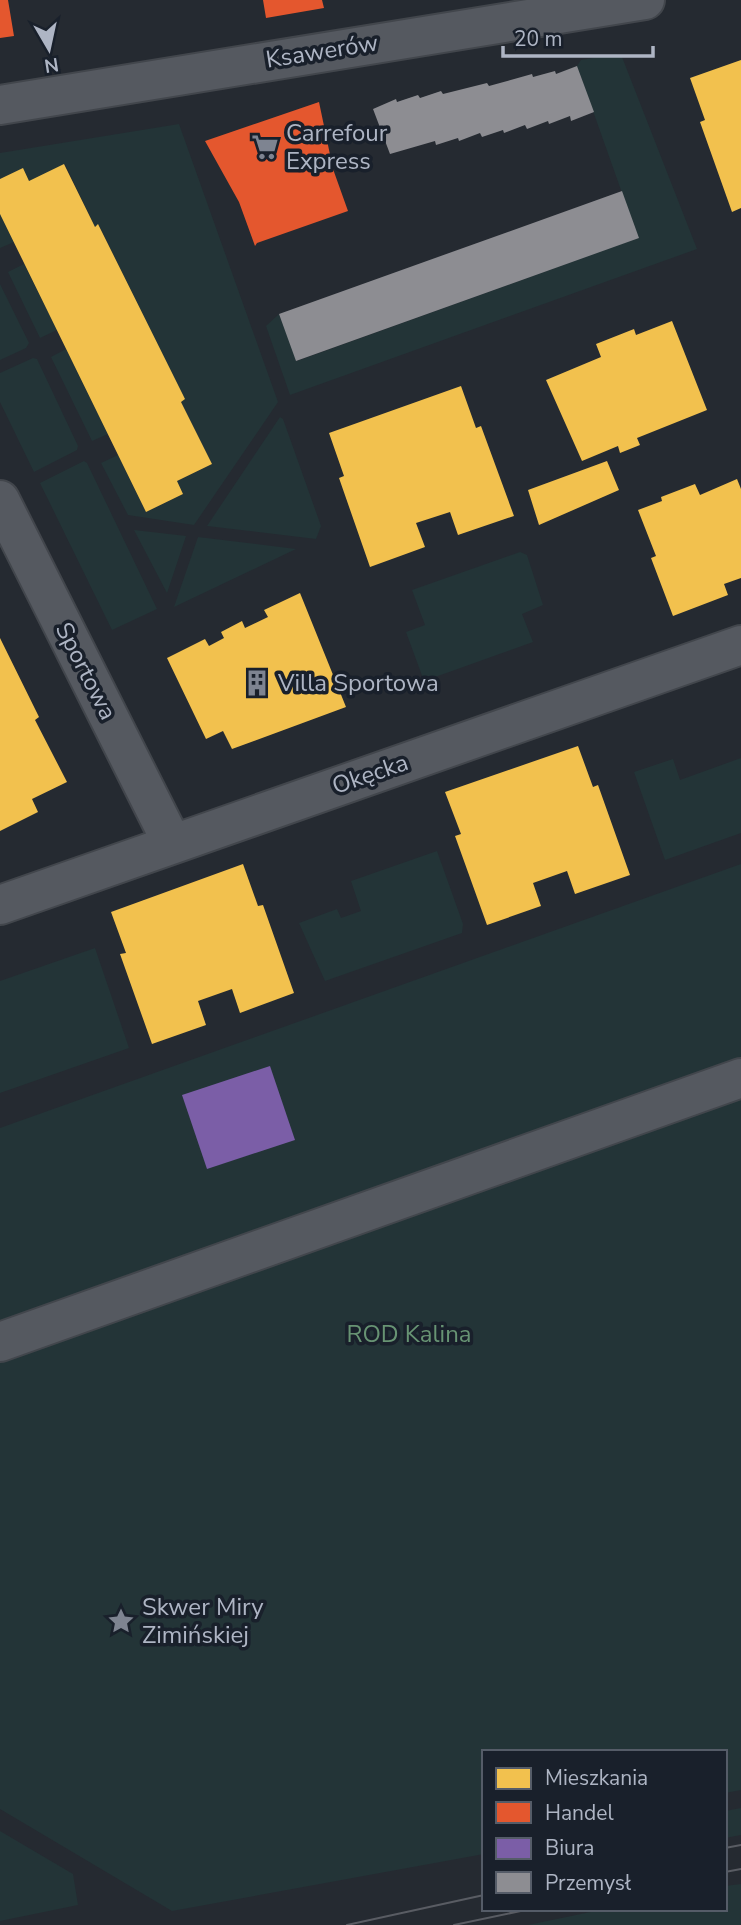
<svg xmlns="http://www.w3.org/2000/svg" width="741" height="1925" viewBox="0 0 741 1925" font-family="'Nunito Sans',sans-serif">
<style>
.green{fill:#233437}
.homes{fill:#f2c14e}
.shops{fill:#e4572e}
.offices{fill:#7b5ea7}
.industry{fill:#8d8d92}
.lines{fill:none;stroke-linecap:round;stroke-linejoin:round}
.street-casing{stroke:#42464c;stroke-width:42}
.street{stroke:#555960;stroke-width:38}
.tram{stroke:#595c63;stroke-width:2}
.labels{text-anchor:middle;stroke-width:7;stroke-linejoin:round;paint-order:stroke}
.street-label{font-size:24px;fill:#aeb5c4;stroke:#19202b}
.poi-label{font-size:24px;fill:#aeb5c4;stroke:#19202b;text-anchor:start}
.park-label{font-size:24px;fill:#679373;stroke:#19202b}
</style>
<rect width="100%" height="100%" fill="#252a31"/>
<path class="green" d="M616,54L622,57L697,249L290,395L266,326L279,314L297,361L638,238L577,66L581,60Z
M179,124L278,402L194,525L128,515L101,463L118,455L146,512L183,494L177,481L212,464L181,402L184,399L99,225L95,227L65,164L29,181L23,169L0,179V153Z
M0,214L14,242L0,248Z
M24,264L57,330L40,338L8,272Z
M0,284L29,343L26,348L0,360Z
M66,349L108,434L92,441L51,357Z
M33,358L37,359L78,446L77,450L34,472L0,402V373Z
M280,417L283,419L321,526L316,539L207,526Z
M84,461L87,463L157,609L112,630L40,483Z
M134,530L186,536L167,593Z
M198,537L296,549L174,607Z
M520,552L527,555L543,605L522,614L533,642L424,681L406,632L425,625L412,590Z
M741,758V833L665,860L634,772L673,759L680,780Z
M437,851L463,924L462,933L325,981L299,923L337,909L341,918L361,911L351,881Z
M741,864V1790L725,1793V1752H484V1854L172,1911L0,1809V1128Z
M95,948L129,1048L0,1093V981Z
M741,1808V1835L725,1838V1811Z
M0,1831L73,1874L78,1905L0,1921Z
M741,1884V1925H528L605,1909H725V1886Z"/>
<path class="homes" d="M741,60V208L732,212L700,122L705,120L690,78Z
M64,164L95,227L98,224L185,399L181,402L212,464L177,481L183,494L146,512L0,214V179L23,168L29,181Z
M672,321L707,410L637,438L640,445L620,453L618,446L582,461L546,380L601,357L596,344L634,329L636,335Z
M461,386L476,428L481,426L514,516L458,535L450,512L416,523L425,547L370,567L339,478L344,476L329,433Z
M607,461L619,490L539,525L528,490Z
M737,479L741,489V578L724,584L728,595L673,616L651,558L656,556L638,510L662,501L661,497L695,484L700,495Z
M300,593L346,707L232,749L223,731L206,739L167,658L205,639L209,646L224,638L221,632L242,621L245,628L268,617L264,610Z
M0,638L39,717L35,720L67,782L32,799L38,812L0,831Z
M578,746L593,787L598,785L630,875L575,894L567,871L533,883L541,906L487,925L455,836L461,834L445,792Z
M243,864L258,906L263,905L294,993L240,1013L232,989L198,1001L206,1025L152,1044L120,954L126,953L111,912Z"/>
<path class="shops" d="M0,0H8L14,36L0,38Z
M263,0H322L324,8L266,18Z
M319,102L333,169L348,211L257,243L255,246L239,202L205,141Z"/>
<path class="offices" d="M270,1066L295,1140L207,1169L182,1095Z"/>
<path class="industry" d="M577,66L594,112L571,121L570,116L549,124L548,121L527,129L525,125L504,133L503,130L482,137L480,133L459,141L458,138L436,145L435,141L390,154L373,109L396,99L397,102L418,95L420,98L441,91L443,94L487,83L489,86L532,74L533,77L555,71L556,74Z
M622,191L639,238L296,361L279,314Z"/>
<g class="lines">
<g class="street-casing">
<path id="street" d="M0,105L645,0
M0,500L172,843
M0,905L741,645
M0,1342L741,1078"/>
</g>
<use href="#street" class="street"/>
<path class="tram" d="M725,1848L741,1845
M725,1872L741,1869
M347,1925L484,1895
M454,1925L530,1909"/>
</g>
<defs>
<g id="supermarket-bare" transform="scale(2.1)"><path d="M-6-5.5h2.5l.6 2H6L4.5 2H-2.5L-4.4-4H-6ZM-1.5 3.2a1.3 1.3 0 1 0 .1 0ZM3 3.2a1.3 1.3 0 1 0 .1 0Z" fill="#7e8491" stroke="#19202b" stroke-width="2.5" paint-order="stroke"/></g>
<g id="building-bare" transform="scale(2.1)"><path d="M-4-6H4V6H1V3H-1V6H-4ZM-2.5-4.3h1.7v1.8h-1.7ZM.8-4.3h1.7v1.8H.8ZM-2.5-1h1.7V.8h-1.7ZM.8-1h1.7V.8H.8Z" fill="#7e8491" stroke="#19202b" stroke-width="2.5" paint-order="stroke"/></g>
<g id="sight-bare" transform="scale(2.1)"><path d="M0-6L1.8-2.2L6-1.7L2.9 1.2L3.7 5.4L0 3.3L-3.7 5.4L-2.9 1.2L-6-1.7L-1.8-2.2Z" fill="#7e8491" stroke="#19202b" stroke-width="2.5" paint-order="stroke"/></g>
</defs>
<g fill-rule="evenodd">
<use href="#supermarket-bare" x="265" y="147"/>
<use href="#building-bare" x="257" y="683"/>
<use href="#sight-bare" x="121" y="1621"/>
</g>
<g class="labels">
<g class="street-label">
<text transform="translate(322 51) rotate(-9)" y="8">Ksawerów</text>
<text transform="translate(86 671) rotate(63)" y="8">Sportowa</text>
<text transform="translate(370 774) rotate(-19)" y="8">Okęcka</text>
</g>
<g class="poi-label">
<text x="286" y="141">Carrefour<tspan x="286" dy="28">Express</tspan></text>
<text x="278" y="691">Villa Sportowa</text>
<text x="142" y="1615">Skwer Miry<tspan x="142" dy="28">Zimińskiej</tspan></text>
</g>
<g class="park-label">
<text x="409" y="1342">ROD Kalina</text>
</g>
</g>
<rect x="482" y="1750" width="245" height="161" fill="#19202b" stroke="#555c68" stroke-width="2"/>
<rect x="496" y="1768" width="35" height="21" fill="#f2c14e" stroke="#555c68" stroke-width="2"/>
<text x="545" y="1785" font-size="21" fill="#aeb5c4">Mieszkania</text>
<rect x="496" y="1802" width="35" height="21" fill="#e4572e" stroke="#555c68" stroke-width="2"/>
<text x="545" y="1820" font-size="21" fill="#aeb5c4">Handel</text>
<rect x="496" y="1838" width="35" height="21" fill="#7b5ea7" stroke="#555c68" stroke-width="2"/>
<text x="545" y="1855" font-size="21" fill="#aeb5c4">Biura</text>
<rect x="496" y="1872" width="35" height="21" fill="#8d8d92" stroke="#555c68" stroke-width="2"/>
<text x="545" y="1890" font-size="21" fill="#aeb5c4">Przemysł</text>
<g transform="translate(49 49) rotate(171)" stroke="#19202b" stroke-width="5" paint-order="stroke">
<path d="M0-5L12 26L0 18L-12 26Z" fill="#aeb5c4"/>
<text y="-10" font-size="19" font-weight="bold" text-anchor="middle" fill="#aeb5c4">N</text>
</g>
<path d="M503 46v10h150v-10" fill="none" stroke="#aeb5c4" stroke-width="3.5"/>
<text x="514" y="46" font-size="21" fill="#aeb5c4" stroke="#19202b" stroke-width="5" paint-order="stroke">20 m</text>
</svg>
